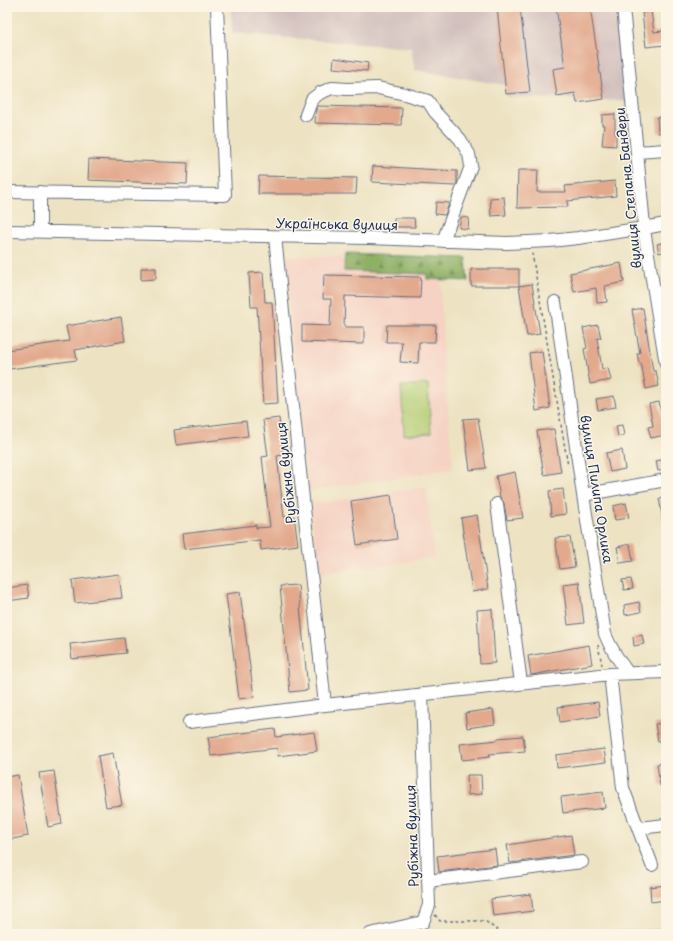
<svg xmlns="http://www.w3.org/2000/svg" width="673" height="941" viewBox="0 0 673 941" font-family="'Playpen Sans',sans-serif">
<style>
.built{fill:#f5d2c3}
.industrial{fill:#d1bfbd}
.green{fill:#b3cd73;stroke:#677e68}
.forest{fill:url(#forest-firs);stroke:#547062}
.building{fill:#e2a98d}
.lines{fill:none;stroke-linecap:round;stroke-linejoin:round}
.minor-casing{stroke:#646e81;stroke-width:14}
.path{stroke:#646e81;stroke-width:1.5;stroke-dasharray:3 3;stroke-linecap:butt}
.minor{stroke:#fff;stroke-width:12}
.labels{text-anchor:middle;stroke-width:3;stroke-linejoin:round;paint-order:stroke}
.street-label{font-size:13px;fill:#1b2f5e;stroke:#fcf5e5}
</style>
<defs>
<pattern id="forest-firs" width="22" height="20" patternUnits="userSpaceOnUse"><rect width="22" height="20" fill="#8eb065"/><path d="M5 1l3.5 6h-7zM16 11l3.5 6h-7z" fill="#739056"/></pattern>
</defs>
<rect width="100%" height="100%" fill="#fcf5e5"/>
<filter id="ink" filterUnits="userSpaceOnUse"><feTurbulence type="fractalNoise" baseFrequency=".025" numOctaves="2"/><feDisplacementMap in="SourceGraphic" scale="8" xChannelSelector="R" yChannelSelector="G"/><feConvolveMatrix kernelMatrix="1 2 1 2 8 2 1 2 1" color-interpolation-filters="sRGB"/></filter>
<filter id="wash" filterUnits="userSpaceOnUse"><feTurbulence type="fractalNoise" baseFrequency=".012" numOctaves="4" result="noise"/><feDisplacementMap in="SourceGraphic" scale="16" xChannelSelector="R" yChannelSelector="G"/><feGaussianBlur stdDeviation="0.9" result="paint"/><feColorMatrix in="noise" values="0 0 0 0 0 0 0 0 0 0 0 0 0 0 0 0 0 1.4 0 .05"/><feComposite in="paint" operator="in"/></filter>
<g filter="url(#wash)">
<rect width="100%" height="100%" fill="#ede3c3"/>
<path class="built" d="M284,256L440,257L443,352L453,469L308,491Z
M426,487L435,558L320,573L310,504Z"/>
<path class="industrial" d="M231,7H618L628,101L507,97L505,85L415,70L411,48L232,33Z"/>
<path class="green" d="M428,384L431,433L404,435L401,386Z
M666,930V934H540Z"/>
<path class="forest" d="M345,254L466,258L468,281L427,279V274L344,271Z"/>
<g id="blocks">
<path class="building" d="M497,7H520L530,92L506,94Z
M556,7H590L604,99L577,103L575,93L557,96L553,69L565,67Z
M651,11L654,32L663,31L665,45L646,47L642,13Z
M334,58L368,63L367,71L333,68Z
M318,106L402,108L401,125L315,123L316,110Z
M615,114V133H616V146L602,145L604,125H602V115Z
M666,116V132L658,133L657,117Z
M89,159L188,163L187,184L88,180Z
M373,166L457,171V183L455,186L372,182Z
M518,170H538L537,192H566L565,186L615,181L616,196L567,201L568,207L517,208Z
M259,176L357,178L356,194H258Z
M504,197L506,215L491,216L490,198Z
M436,202L449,203L445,215L435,214Z
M461,217L469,218L468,229L459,228Z
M394,218H414L415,227H394Z
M666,242V251L659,253L657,244Z
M621,263L624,282L605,286L607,302L597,303L596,288L574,292L570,273Z
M141,268H156V279L141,280Z
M471,269H519V286H471Z
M263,272L265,302H272L278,403L263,404L257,307H251L249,273Z
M324,275L421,277L420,298L345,296L344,327H364V344L302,342V325L330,326L331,299H323Z
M532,284L540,334L527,336L519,286Z
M643,308L653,371H656L659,386L646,389L641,363H639L637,353H640L632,310Z
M121,317L125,341L75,350L77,360L10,369L7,350L69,341L66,326Z
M387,325H436L435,342H419L418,363L400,362L402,342H386Z
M598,325L601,338H597L602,369L608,368L611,380L590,384L584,349L587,348L583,328Z
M542,351L550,408L536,411L529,353Z
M614,396L616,407L598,410L596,399Z
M659,402L665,435L651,438L648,427L653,426L649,404Z
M279,418L283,455L277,456L284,517L294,516L298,545L261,550L260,540L184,549L182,534L256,525V528L270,527L262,457L268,456L263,420Z
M478,418L486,468L470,470L463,419Z
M246,421L248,436L176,445L174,430Z
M622,425L624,435L618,437L616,426Z
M554,429L561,472L544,475L537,431Z
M622,450L625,469L610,472L606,453Z
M666,459V470L658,471L656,461Z
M515,472L523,518L507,520L504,503L500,497L496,476Z
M563,489L566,514L551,516L549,491Z
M391,495L397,539L357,545L351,501Z
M666,498V519H663L659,499Z
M626,503L629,518L615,520L613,506Z
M477,515L488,589L472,592L461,518Z
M570,537L575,567L560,569L555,538Z
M630,544L633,561L620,563L617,547Z
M119,574L122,598L75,603L72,580Z
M631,579L633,589L624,590L622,580Z
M579,582L584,623L568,625L563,584Z
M27,585L29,598L7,601V588Z
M298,585L308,690L290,692L280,586Z
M240,592L254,697L239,699L226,594Z
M639,602L641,612L625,615L624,605Z
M492,609L495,663L480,664L477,610Z
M642,635L644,644L634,646L633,637Z
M124,638L126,653L72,659L70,644Z
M589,645L592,664L531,675L528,656Z
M598,702L600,716L560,722L558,707Z
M493,709L495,724L467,728L465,713Z
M666,723V740L658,741L655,724Z
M275,729L276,737L314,732L317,751L278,756L277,748L211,756L208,737Z
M523,736L525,751L489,754L490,757L462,760L460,744L498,740V738Z
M604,749L606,762L557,768L556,755Z
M113,753L122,805L106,807L98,756Z
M666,763V785L660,786L657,764Z
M54,771L62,824L48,827L39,773Z
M18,775L28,836L7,840V777Z
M467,775H481L482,794L468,795Z
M603,792L605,808L563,813L561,797Z
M571,835L574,855L510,863L507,845Z
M495,849L497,865L439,872L437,856Z
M666,885V900L651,902L650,887Z
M531,894L533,911L493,916L491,899Z"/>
</g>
</g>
<g filter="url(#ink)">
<use href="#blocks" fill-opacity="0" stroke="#646e81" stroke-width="1"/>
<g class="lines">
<g class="minor-casing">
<path id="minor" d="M623,7L645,236L666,364
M306,115L312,99L320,93L332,88L348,89L378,88L405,94L428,101L435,112L460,139L469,154L471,166L443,241
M637,152L666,150
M7,192L225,195L217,7
M40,192V231
M7,231L368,238L507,243L550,241L578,238L644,228L666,224
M275,237L325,705L610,674L666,672
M555,302L583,495L605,634C611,649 619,661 628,673
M583,495L666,480
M497,504L521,683
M610,674L623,788L652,865
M189,722L325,705
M638,828L666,825
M428,881L582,862
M370,934L423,922L429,905L422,694"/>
</g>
<path class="path" d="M532,253L568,466
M598,645L602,665
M435,915L440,921H485L497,930L498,934"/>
<use href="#minor" class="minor"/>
</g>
</g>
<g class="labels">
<g class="street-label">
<text transform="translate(628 188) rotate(-96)" y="5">вулиця Степана Бандери</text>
<text transform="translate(337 224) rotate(1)" y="5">Українська вулиця</text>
<text transform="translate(286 473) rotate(-96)" y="5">Рубіжна вулиця</text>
<text transform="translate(597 489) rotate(81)" y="5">вулиця Пилипа Орлика</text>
<text transform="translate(412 836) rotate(-92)" y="5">Рубіжна вулиця</text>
</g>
</g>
<rect width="673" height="941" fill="none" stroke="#fcf5e5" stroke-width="24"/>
</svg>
